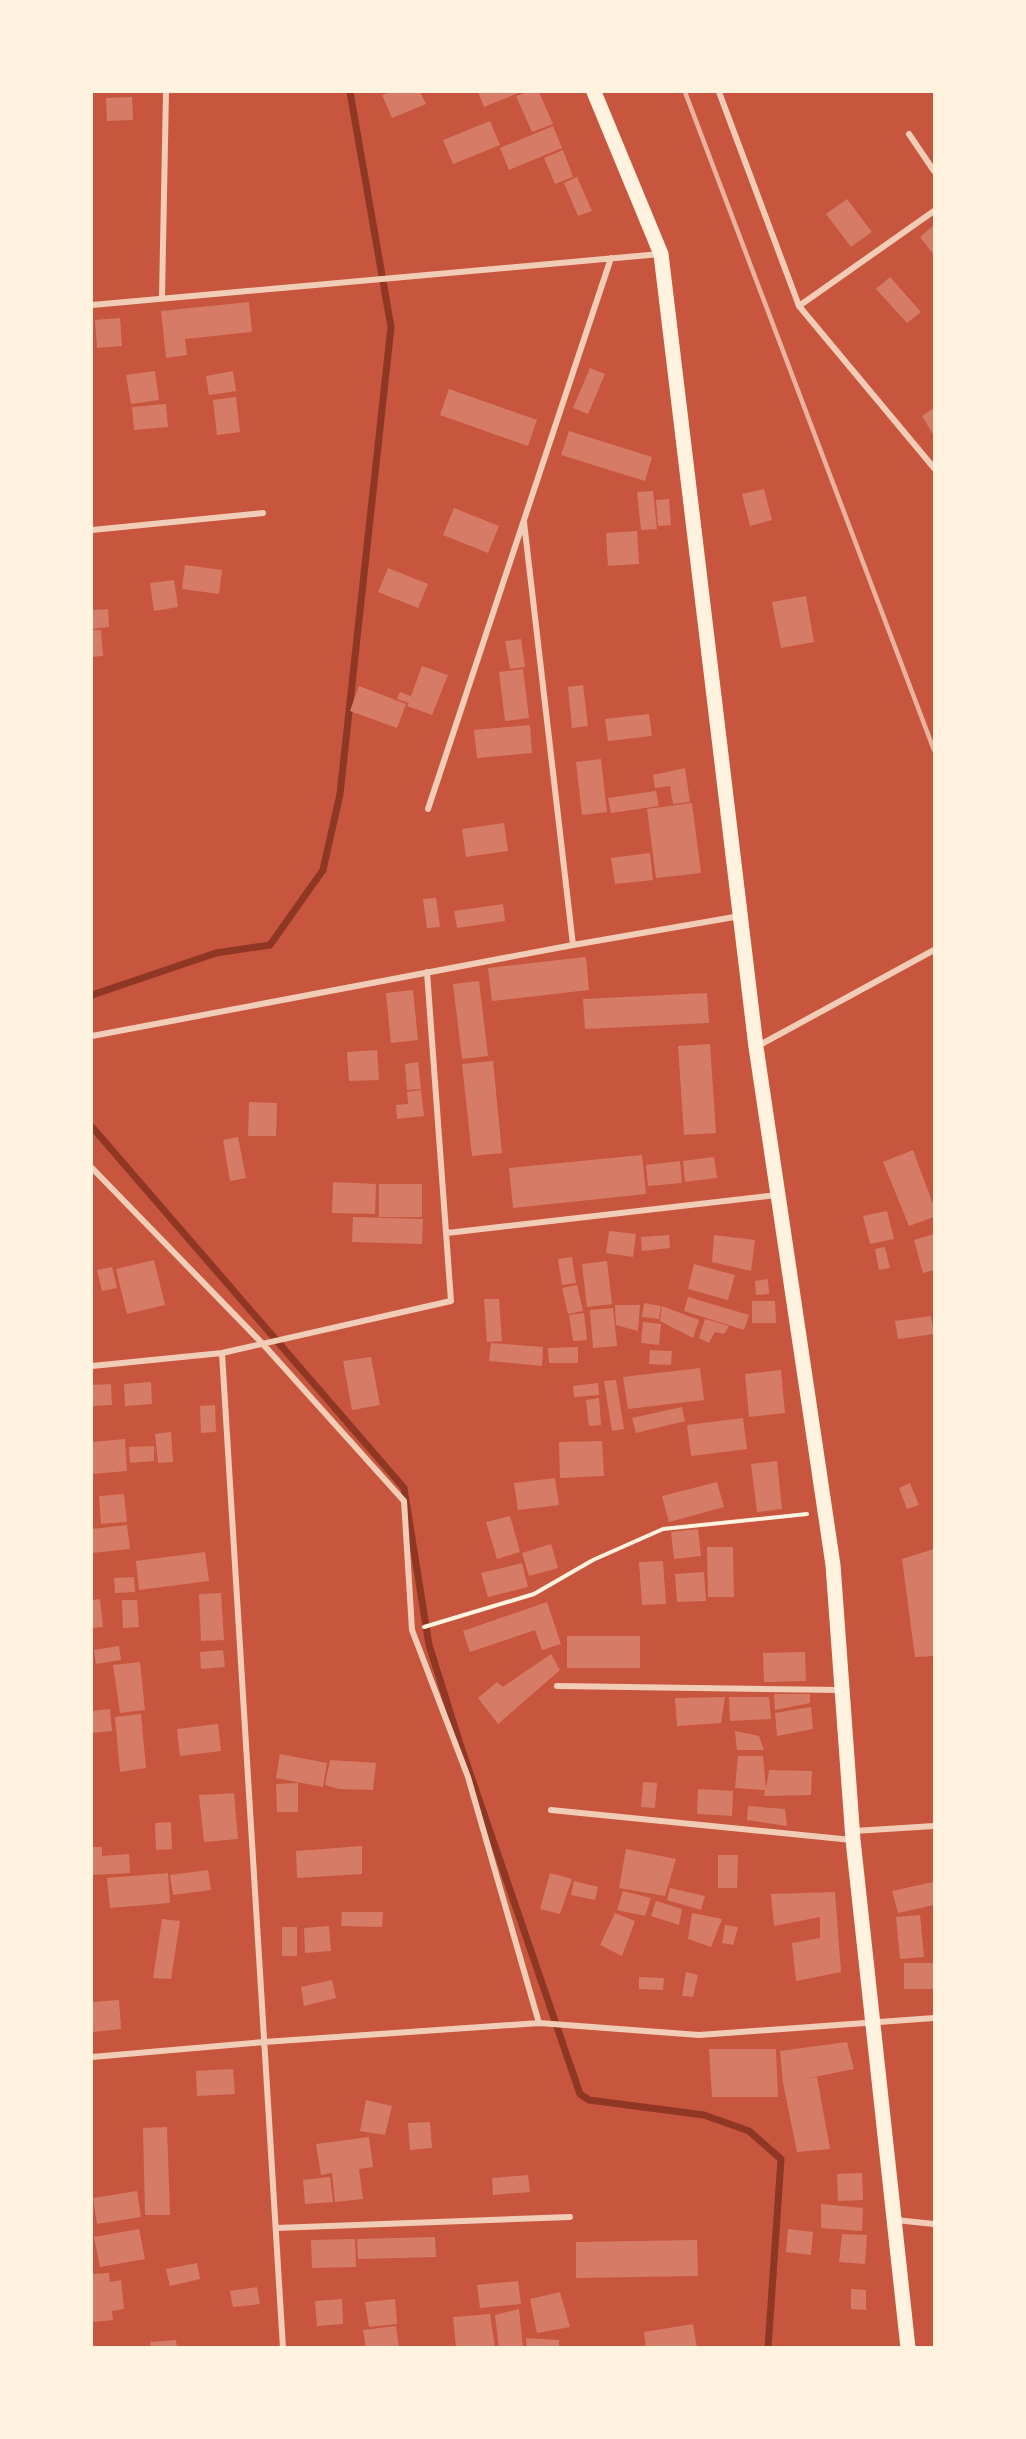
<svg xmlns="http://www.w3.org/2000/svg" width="1026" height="2439" viewBox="0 0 1026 2439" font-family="'Times New Roman',serif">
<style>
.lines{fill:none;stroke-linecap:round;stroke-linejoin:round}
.stream{stroke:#8f3625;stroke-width:7}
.building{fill:#d67c66}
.path{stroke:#fff3e0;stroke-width:4}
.minor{stroke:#f1ccb7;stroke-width:6}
.primary{stroke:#fff3e0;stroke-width:15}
.rail{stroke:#e9b49f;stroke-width:4.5}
</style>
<rect width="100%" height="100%" fill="#c8553d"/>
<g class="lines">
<path class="stream" d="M92,995L216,953L270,945L323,870L340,794L391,327L350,92
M92,1127L404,1488L429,1645L461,1747L580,2094L589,2100L704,2115L749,2131L781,2159L768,2348"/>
</g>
<path class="building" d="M392,92H420L426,104L392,118L382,95Z
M478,92H521L484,107Z
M528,92H539L553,124L532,132L516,96Z
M132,97L133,120L107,121L106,98Z
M490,121L500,145L453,164L443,140Z
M553,126L562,148L509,170L500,148Z
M563,150L573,177L555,184L544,158Z
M577,177L592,211L578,216L564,183Z
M847,199L872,232L851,247L826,214Z
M934,225V255L920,237Z
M890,277L921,312L907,323L876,289Z
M249,302L252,332L185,339L187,355L166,358L161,311Z
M120,318L122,346L97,348L95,320Z
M590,368L605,374L588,414L573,408Z
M155,371L159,400L131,404L126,375Z
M233,371L236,391L209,395L206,376Z
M449,389L537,420L528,446L440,415Z
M236,397L240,432L217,435L213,400Z
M166,404L168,427L134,430L132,407Z
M934,408V436L922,416Z
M569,431L652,457L645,481L561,455Z
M764,489L772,520L750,526L742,494Z
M653,491L657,529L641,530L637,492Z
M669,499L671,525L658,526L656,500Z
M454,508L499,526L488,553L443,535Z
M637,531L639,564L608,566L606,533Z
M185,565L222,570L219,594L182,589Z
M388,568L428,584L418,608L378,592Z
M174,580L178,607L154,611L150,583Z
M806,596L814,642L781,648L772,602Z
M108,609L109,627L92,629V610Z
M92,630H101L103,656L92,657Z
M521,639L525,667L510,669L505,641Z
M422,666L448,675L432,715L407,706L409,703L397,699L400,692L411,696Z
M523,669L529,718L505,721L499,672Z
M583,685L588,726L572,728L568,687Z
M359,686L406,704L397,728L350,711Z
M649,714L652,736L608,741L605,719Z
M530,725L532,753L477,758L474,730Z
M601,759L607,812L582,815L576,762Z
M685,768L690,802L673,804L670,786L655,788L653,775Z
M656,791L659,806L611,813L608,798Z
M692,803L701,873L656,878L647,809Z
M504,823L508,851L466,857L462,829Z
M650,853L653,880L615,884L611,858Z
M436,898L440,927L427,928L423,899Z
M503,904L505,921L457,928L454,911Z
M586,957L589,990L492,1001L488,968Z
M479,981L488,1056L462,1059L453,984Z
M413,990L418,1040L391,1043L386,993Z
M707,993L709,1023L585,1029L583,999Z
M710,1044L716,1133L684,1135L678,1046Z
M377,1050L379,1080L349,1081L347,1052Z
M493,1061L502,1153L472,1156L462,1064Z
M418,1062L421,1089L407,1090L405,1064Z
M421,1090L424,1116L397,1119L396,1105L408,1104L407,1092Z
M249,1102L277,1103L276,1136H248Z
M238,1137L246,1178L230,1181L223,1140Z
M913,1150L934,1207V1217L909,1226L883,1162Z
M642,1155L646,1194L513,1208L509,1168Z
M714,1157L717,1178L685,1182L683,1161Z
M680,1161L682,1183L648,1186L646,1165Z
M333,1182L376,1184L375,1214L332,1213Z
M379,1184H422V1217H379Z
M887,1211L894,1239L870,1244L863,1216Z
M353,1217L423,1219L422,1244L352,1242Z
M609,1231L636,1234L633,1257L606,1253Z
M934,1234V1270L923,1273L914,1240Z
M669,1235L670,1248L642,1251L641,1237Z
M714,1235L755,1240L751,1271L712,1262Z
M885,1247L890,1268L879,1270L875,1249Z
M572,1257L576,1283L562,1285L558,1259Z
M154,1260L165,1305L127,1314L116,1269Z
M607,1261L612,1304L587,1307L582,1264Z
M694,1264L735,1275L728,1300L688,1289Z
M112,1267L117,1288L102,1291L97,1270Z
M768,1279L769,1294L756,1295L755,1281Z
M577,1285L583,1311L568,1314L562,1288Z
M688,1297L749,1315L744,1330L684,1311Z
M484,1299H499L502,1341L487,1342Z
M752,1301H775L776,1323H752Z
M644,1303L661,1306L659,1319L642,1317Z
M615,1305H640L638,1331L616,1325Z
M662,1306L699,1320L693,1338L660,1321Z
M613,1308L617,1346L593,1348L590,1310Z
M584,1313L587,1340L573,1341L569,1315Z
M931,1316L934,1334L898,1339L895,1321Z
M705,1319L729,1326L724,1334L715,1332L709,1343L699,1338Z
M643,1322L661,1324L659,1345L641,1343Z
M491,1343L543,1347L542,1366L489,1361Z
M578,1347V1363H549L548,1348Z
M650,1350L672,1351L671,1365L649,1364Z
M371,1357L380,1405L352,1410L343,1361Z
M700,1368L704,1400L628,1409L623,1377Z
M781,1370L785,1413L749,1417L745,1374Z
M616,1380L624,1429L612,1431L604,1381Z
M151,1382L152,1404L125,1406L124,1384Z
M598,1383L599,1395L574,1397L573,1386Z
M111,1384L112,1405L92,1406V1385Z
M599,1398L601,1425L589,1426L586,1400Z
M215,1405L216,1432L201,1433L200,1406Z
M682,1407L685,1421L636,1433L632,1418Z
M743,1418L747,1449L691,1456L687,1425Z
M171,1432L173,1462L158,1463L155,1434Z
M125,1439L127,1471L92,1474V1442Z
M602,1441L604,1476L560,1478L559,1442Z
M154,1446V1461L130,1463L129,1447Z
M777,1461L782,1509L757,1512L751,1464Z
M555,1478L559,1505L518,1510L514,1483Z
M717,1482L724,1507L669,1522L662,1496Z
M910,1483L919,1505L907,1509L899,1488Z
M124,1494L127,1522L101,1524L99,1496Z
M510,1516L520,1552L497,1559L486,1522Z
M127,1525L130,1549L92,1553V1529Z
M698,1529L701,1556L674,1559L671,1532Z
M551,1544L558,1568L529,1576L522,1553Z
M707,1547H733L734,1597H708Z
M934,1549V1656L915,1657L902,1559Z
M205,1552L209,1581L139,1590L136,1561Z
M663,1561L666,1604L642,1605L639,1562Z
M522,1563L528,1587L488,1597L481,1573Z
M704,1572L706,1601L677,1602L675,1574Z
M134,1577L135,1592L115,1593L114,1578Z
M221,1593L224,1640L201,1641L199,1594Z
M100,1599L103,1627L92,1628V1600Z
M122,1600H137L139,1627L123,1628Z
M547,1602L561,1644L542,1650L535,1630L470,1652L463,1631Z
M567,1636H640V1668H567Z
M119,1646L121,1660L96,1664L94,1650Z
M223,1650L225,1667L201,1669L200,1652Z
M805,1652L806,1681L764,1682L763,1653Z
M551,1654L560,1670L498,1724L478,1698L497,1682L503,1687Z
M140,1662L145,1710L120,1713L113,1665Z
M774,1694H810V1703L775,1710Z
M725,1697L721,1723L677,1726L675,1698Z
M729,1697H769L771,1719L730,1721Z
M811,1707L813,1729L777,1736L775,1713Z
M110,1709L112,1731L92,1733V1711Z
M141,1714L146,1768L120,1772L115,1717Z
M218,1724L221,1751L180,1756L177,1729Z
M735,1731L759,1736L764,1750H737Z
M280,1754L327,1763L323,1787L276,1778Z
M738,1756H763L766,1789L769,1770L812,1771L811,1795L764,1796L765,1790L735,1788Z
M330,1760L376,1763L373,1790L339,1789L325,1785Z
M643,1782L657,1783L655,1808L641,1807Z
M298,1783V1812H277L276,1784Z
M698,1789L733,1791L732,1816L697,1814Z
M234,1793L238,1839L204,1842L199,1795Z
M748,1806L785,1809L787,1826L747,1820Z
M171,1822L172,1849L156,1850L155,1823Z
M362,1846V1874L297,1878L296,1851Z
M92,1847H102V1856L129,1854L130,1873L92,1875Z
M626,1849L676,1859L665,1896L619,1888Z
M718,1855H738L737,1888H718Z
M208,1870L211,1890L173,1895L170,1875Z
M168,1873L170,1903L110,1908L107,1878Z
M550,1873L572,1879L560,1914L540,1909Z
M574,1881L598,1887L595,1900L571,1895Z
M933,1882L934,1905L898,1913L892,1891Z
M670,1888L705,1896L701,1910L667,1900Z
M623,1891L651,1898L645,1916L617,1910Z
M835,1892L841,1972L796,1981L792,1943L820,1938V1917L774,1926L771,1894Z
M656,1901L682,1909L679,1925L651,1916Z
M342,1912H383L382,1927L341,1926Z
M615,1913L635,1921L622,1956L600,1945Z
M692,1913L722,1919L711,1947L688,1939Z
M920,1915L924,1957L900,1959L896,1917Z
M162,1919L180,1921L171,1979L153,1978Z
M725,1925L738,1927L733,1945L722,1943Z
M329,1926L331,1951L305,1953L304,1928Z
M282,1927H297V1956H282Z
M904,1963H934V1989H904Z
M686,1972L698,1975L693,1997L682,1996Z
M639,1977L664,1978L663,1990L639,1989Z
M332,1980L336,1998L304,2006L301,1987Z
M119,2000L121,2029L92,2032V2002Z
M847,2042L854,2069L804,2079L817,2077L830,2149L797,2152L783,2083L780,2051Z
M709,2049H776L778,2097H712Z
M233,2069L235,2094L197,2096L196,2071Z
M366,2100L392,2106L385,2135L360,2131Z
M430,2122L432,2148L410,2150L408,2123Z
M167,2127L170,2215H145L143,2128Z
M369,2137L373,2167L359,2169L363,2199L335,2202L332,2173L321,2175L316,2144Z
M862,2173L863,2200L838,2201L837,2174Z
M528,2175L530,2192L493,2195L492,2178Z
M330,2177L333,2202L305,2204L303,2180Z
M137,2191L141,2217L97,2224L93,2198Z
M821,2204L863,2208L862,2231L821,2228Z
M139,2229L145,2259L100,2267L94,2237Z
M788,2229L813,2232L811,2255L786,2252Z
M842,2234L867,2235L865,2264L839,2262Z
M435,2237L436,2257L358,2259L357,2239Z
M355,2239L356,2267L312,2268L311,2240Z
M697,2240L698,2276L576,2278V2242Z
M197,2263L200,2279L170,2286L166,2269Z
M109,2273L110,2282L121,2280L124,2309L112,2311L113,2320L92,2322V2274Z
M518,2281L521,2304L480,2308L477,2285Z
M257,2287L260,2304L233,2307L230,2291Z
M851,2289L866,2290V2310L851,2309Z
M560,2292L570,2327L537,2333L530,2299Z
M342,2299L343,2324L317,2326L315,2301Z
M395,2299L397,2324L369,2327L365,2302Z
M519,2309L523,2348H499L495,2315Z
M490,2314L495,2348H456L453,2317Z
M693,2324L697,2348H646L644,2332Z
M396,2326L399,2348H366L363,2330Z
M526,2338L559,2340V2348H527Z
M176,2340L177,2348H151L150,2342Z"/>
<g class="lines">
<path class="path" d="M424,1627L534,1594L593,1560L663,1529L807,1514"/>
<path class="minor" d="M719,92L799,306L934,468
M909,134L934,171
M162,297L166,92
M92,305L660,254
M799,306L934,211
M524,522L573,945
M92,530L263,513
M428,809L611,258
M92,1036L573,945L740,916
M756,1047L934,950
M92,1168L261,1342L404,1501L412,1630L468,1777L539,2023
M447,1233L777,1195
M222,1353L283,2348
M92,1366L222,1353L451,1301L427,972
M557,1686L841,1690
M551,1810L852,1840
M854,1831L934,1826
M92,2057L264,2042L539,2023L699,2035L934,2018
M896,2220L934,2224
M276,2228L570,2217"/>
<path class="primary" d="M594,92L661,254L756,1047L833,1565L853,1840L908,2348"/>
<path class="rail" d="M685,92L934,750"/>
</g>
<rect width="1026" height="2439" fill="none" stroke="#fff3e0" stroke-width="186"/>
</svg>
